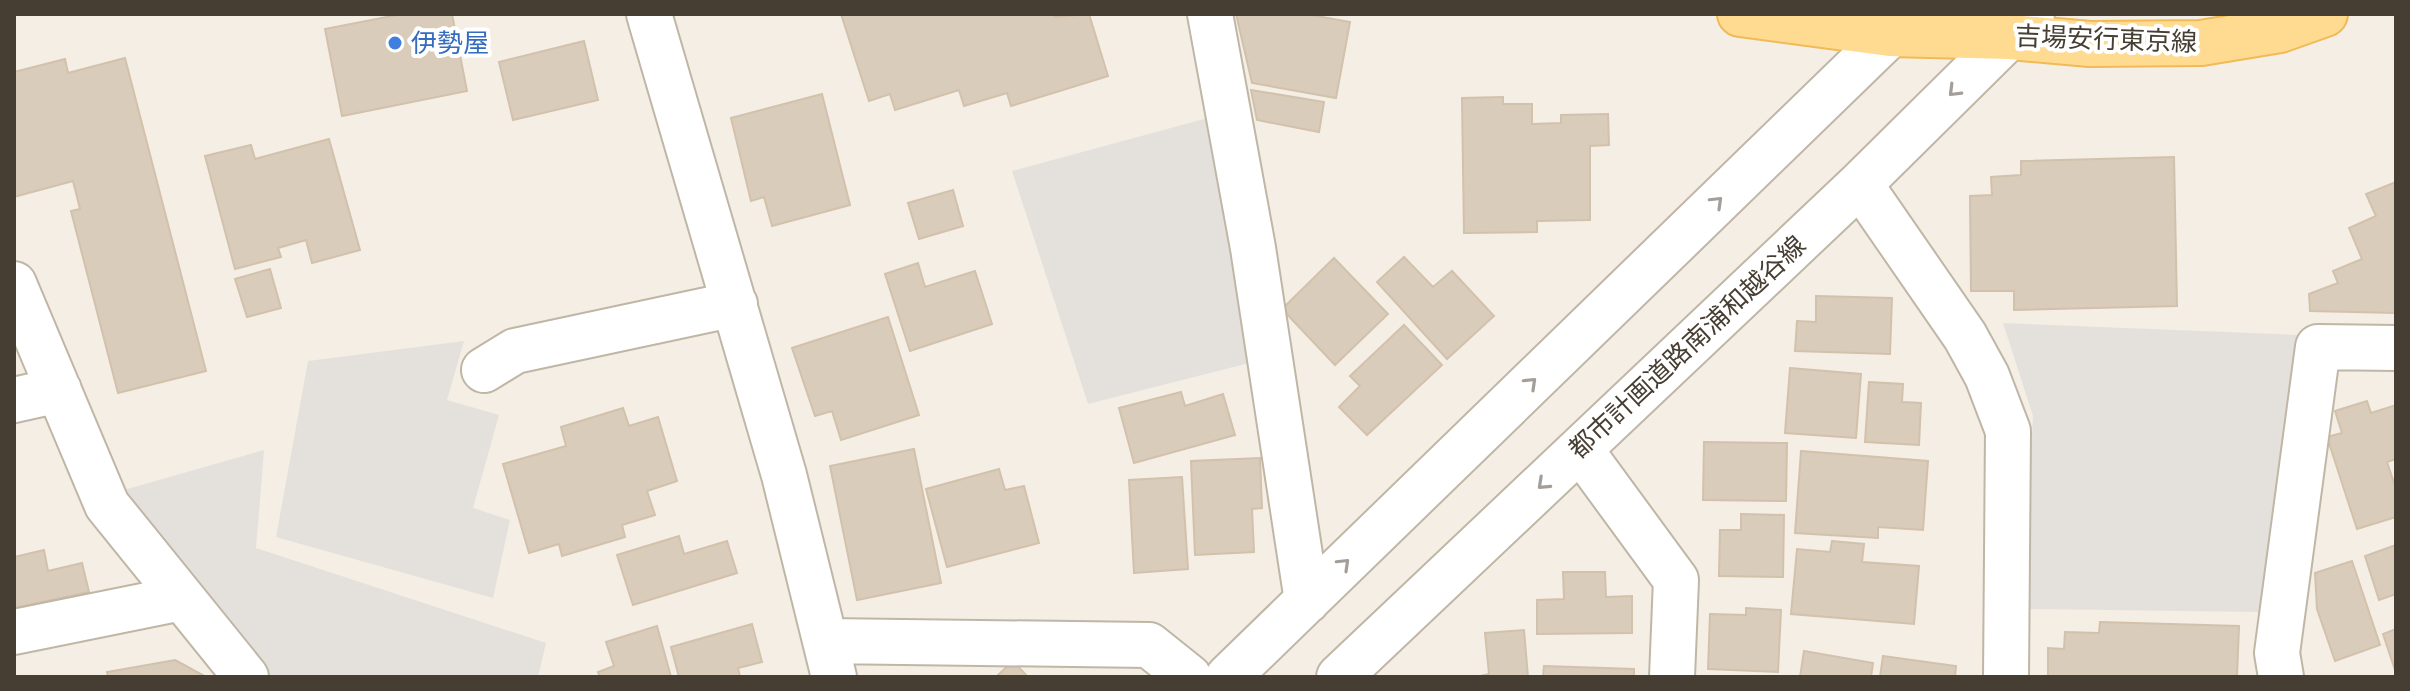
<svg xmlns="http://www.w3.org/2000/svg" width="2410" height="691" viewBox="0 0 2410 691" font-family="'Public Sans','Noto Sans JP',sans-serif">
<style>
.parking{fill:#e4e1dd}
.building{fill:#daccbb;stroke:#d2c1ab;stroke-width:2}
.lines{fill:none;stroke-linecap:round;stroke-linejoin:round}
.minor-casing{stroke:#c0b6a6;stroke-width:48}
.major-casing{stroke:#f0bb56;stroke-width:48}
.minor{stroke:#fff;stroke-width:44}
.major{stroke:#ffdb92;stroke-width:44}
.oneway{stroke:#a39e99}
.shop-dot{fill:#3f7fe0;stroke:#fff;stroke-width:3}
.labels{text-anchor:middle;stroke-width:8;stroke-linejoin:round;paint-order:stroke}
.street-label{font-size:26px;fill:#473e33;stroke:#fff}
.shop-label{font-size:26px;fill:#366cbe;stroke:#fff;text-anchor:start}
</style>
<rect width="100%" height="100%" fill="#f4eee4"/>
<path class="parking" d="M1215,116L1257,361L1088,404L1012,171Z
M2003,323L2301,335L2261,612L2024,609L2033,416Z
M464,341L447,400L499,415L473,508L510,520L493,598L276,537L308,361Z
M264,450L256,548L546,643L538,677H262L117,492Z"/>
<path class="building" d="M402,14H452L467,91L342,116L325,29Z
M841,14H1054L1055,17L1089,14L1108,76L1011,106L1007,93L964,106L959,90L895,110L890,94L869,101Z
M1236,14H1306L1350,22L1336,98L1252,83Z
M584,41L598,100L513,120L499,62Z
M125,58L206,371L118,393L71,211L80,209L73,181L14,197V72L65,59L68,73Z
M1251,90L1324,102L1319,132L1257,120Z
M822,94L850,205L772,226L764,197L751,201L731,118Z
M1503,97V104H1532V124L1561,123V115L1608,114L1609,145L1590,146V220L1537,221V232L1464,233L1462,98Z
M329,139L360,250L312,263L306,240L278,248L281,257L235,269L205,156L251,145L255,159Z
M2174,157L2177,306L2014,310V291H1971L1970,196L1992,195L1991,177L2021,175V161Z
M2396,182V313L2310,311L2309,294L2338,283L2333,271L2362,259L2349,228L2376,216L2366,194Z
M953,190L963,226L919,239L908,203Z
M1404,257L1433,287L1452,271L1494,316L1447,359L1377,282Z
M1334,258L1388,314L1335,365L1282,309Z
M918,263L925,287L975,271L992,324L910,351L885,274Z
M270,269L281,308L247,317L235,279Z
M1816,296L1892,298L1890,354L1795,351L1797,321L1816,322Z
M888,317L919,415L841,440L832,411L815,416L792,348Z
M1404,325L1442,365L1367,435L1339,407L1360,386L1350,376Z
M1790,368L1861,374L1856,438L1785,433Z
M1869,382L1903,384L1902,402L1921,403L1919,445L1865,442Z
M1181,392L1185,406L1223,394L1235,435L1134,463L1119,408Z
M2367,401L2371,413L2396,405V459L2387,462L2396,489V517L2357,529L2327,437L2342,433L2335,411Z
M623,408L629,426L658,417L677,481L647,491L655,515L622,525L625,537L562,556L559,544L529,553L503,464L566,446L561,427Z
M1704,442L1787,443L1786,501L1703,500Z
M914,449L941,583L857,600L830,466Z
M1801,451L1928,461L1923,530L1878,527V538L1795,533Z
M1260,458L1262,508L1252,509L1254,552L1195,555L1191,461Z
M999,469L1005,490L1024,486L1039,543L947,567L926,489Z
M1182,477L1188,569L1134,573L1129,480Z
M1741,514L1784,515L1783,577L1719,576L1720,530H1741Z
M679,536L684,554L727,541L737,573L633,605L617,555Z
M1832,541L1864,544L1862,562L1919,566L1914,624L1791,614L1797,549L1830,552Z
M2396,545V594L2379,600L2365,556Z
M44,550L48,571L82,563L89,592L14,608V557Z
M2352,561L2380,645L2335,661L2317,609L2315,573Z
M1563,572H1605L1606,597L1632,596V633L1537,634V600L1564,599Z
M1746,608L1781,610L1778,672L1708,669L1710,614L1746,615Z
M2100,622L2239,626L2237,677H2048V648L2064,649L2065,632L2099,633Z
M752,624L762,662L738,668L740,677H679L671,647Z
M657,626L671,677H600L598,672L614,666L606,642Z
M2396,629V673L2383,634Z
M1524,630L1528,677H1476L1489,674L1485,633Z
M1804,651L1873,663L1871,677H1800Z
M1883,656L1956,666L1955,677H1880Z
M175,660L206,677H108L107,672Z
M1013,661L1028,677H996Z
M1544,666L1634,669V677H1543Z"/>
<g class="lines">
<g class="minor-casing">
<path id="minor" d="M649,14L784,475L834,677
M1210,14L1253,248L1307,601
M1860,184L1965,336L1987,376L2008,431L2006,677
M14,284L107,505L246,677
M484,370L515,351L735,304
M14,400L59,390
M1580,449L1676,580L1672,677
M14,632L182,598
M826,641L1149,645L1189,677
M1228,677L1911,14
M1339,677L1860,184L2032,14
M2281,677L2277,653L2318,347L2396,348"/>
</g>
<g class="major-casing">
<path id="major" d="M1740,14L1890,34L2010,37L2090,44L2201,43L2280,30L2325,14"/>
</g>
<use href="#minor" class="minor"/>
<use href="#major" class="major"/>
</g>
<defs><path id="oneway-chevron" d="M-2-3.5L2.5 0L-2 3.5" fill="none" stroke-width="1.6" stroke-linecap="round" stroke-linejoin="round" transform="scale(2)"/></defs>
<g class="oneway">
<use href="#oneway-chevron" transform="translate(1954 91) rotate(135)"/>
<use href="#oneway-chevron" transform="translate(1717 202) rotate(-44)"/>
<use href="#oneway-chevron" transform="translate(1531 383) rotate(-44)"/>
<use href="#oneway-chevron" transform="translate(1543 484) rotate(137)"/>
<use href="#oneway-chevron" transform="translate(1344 564) rotate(-44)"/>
</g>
<circle class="shop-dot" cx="395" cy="43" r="8"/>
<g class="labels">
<g class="street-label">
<text transform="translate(2106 39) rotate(2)" y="9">吉場安行東京線</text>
<text transform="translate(1687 347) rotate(-43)" y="9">都市計画道路南浦和越谷線</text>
</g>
<g class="shop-label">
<text x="411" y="52">伊勢屋</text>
</g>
</g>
<rect width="2410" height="691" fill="none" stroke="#473e33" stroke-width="32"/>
</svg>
